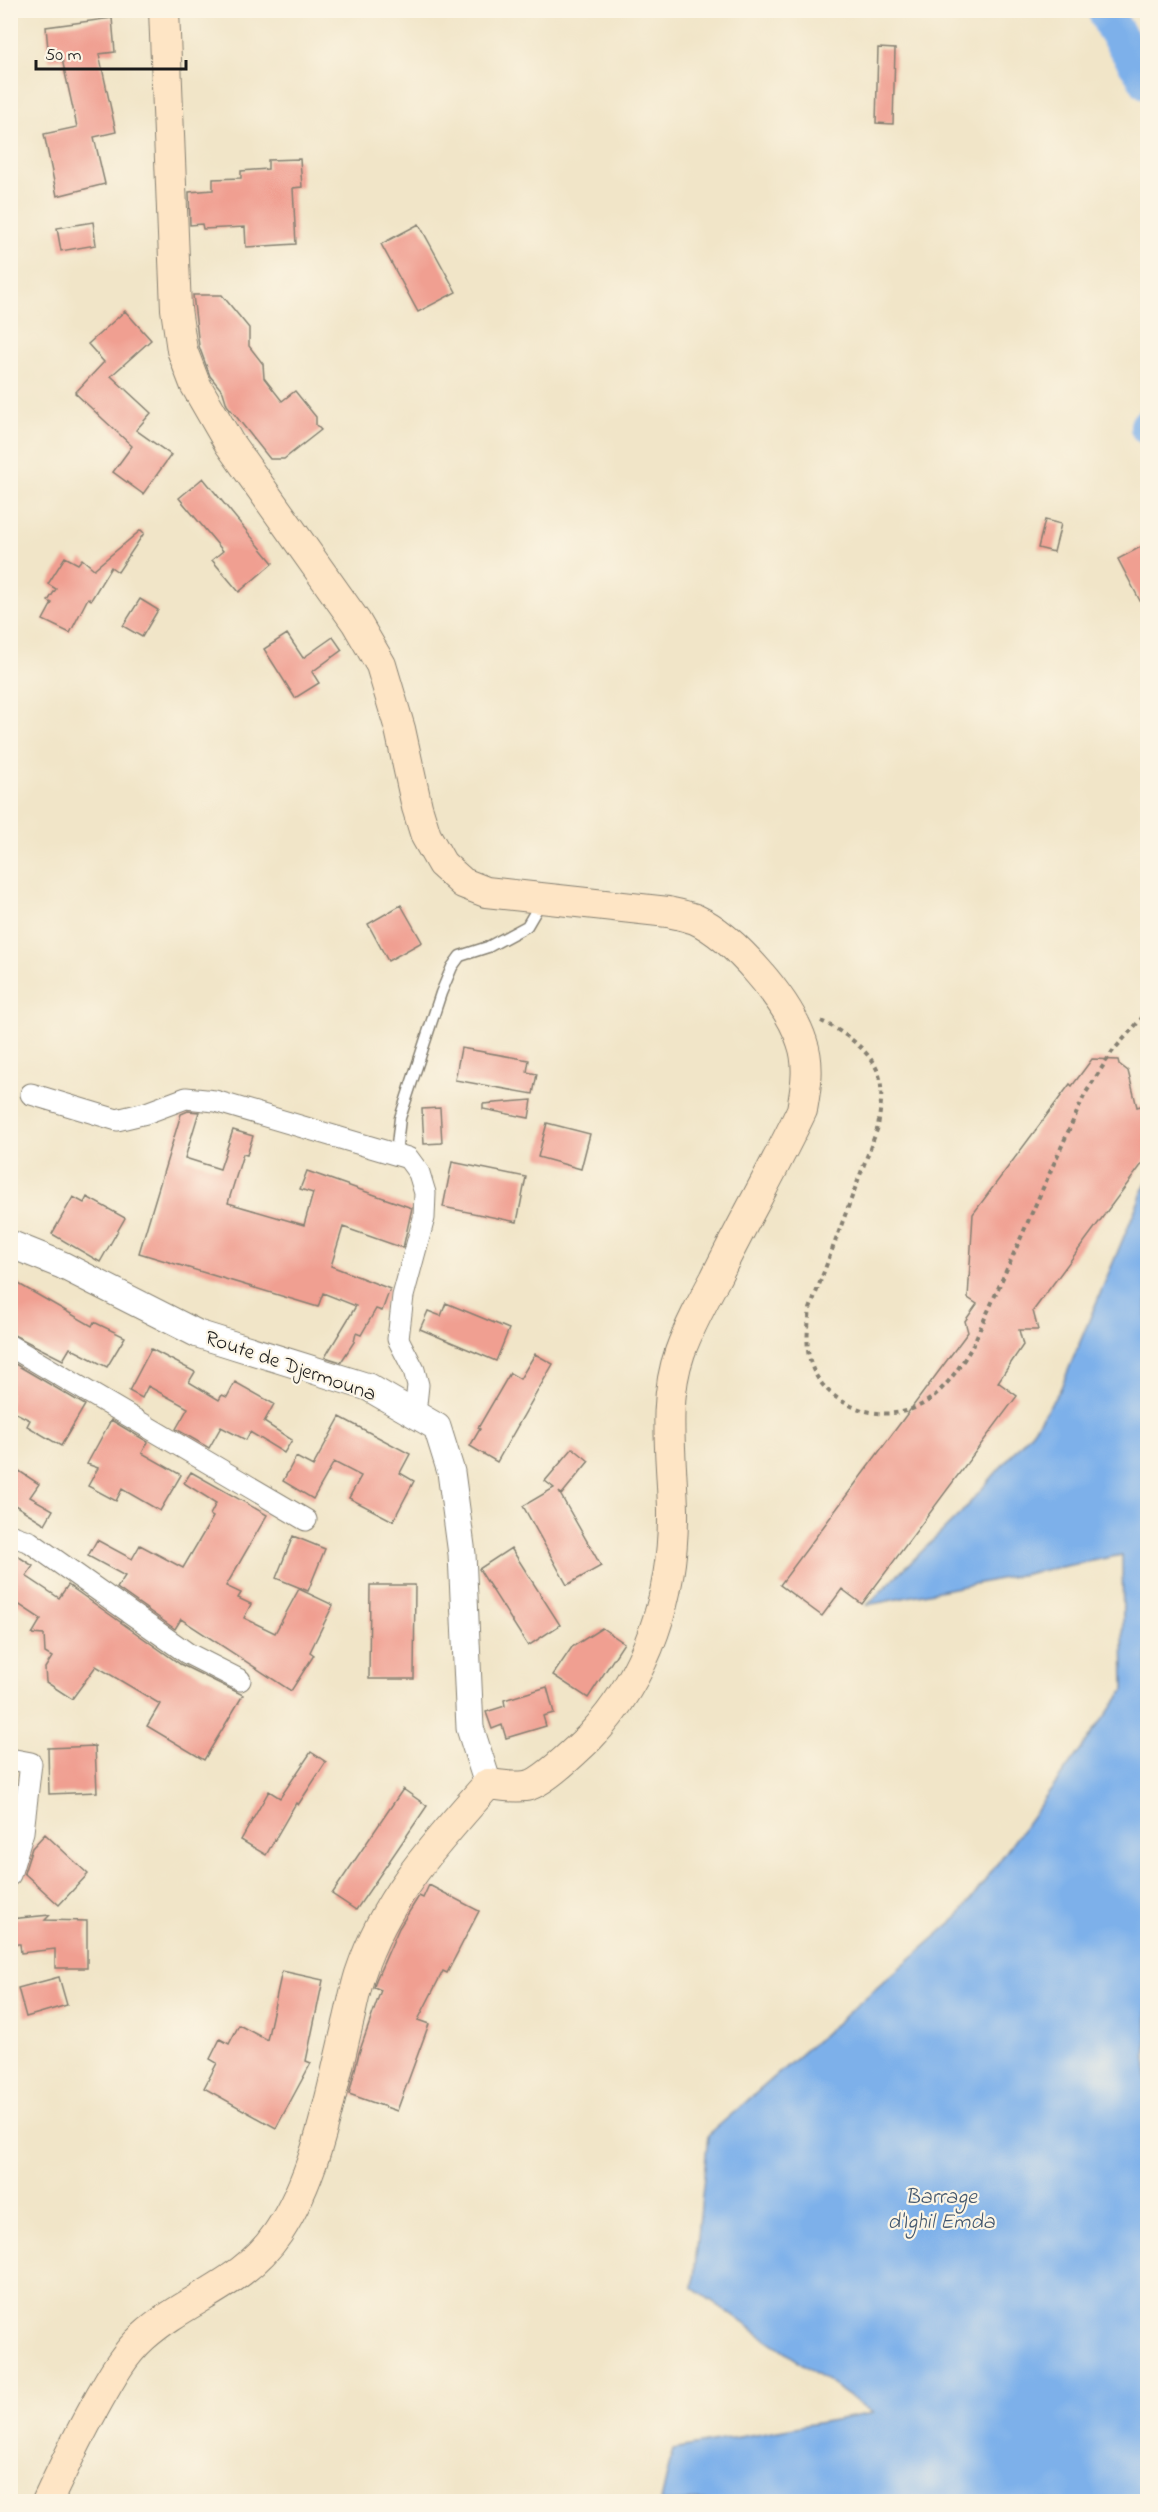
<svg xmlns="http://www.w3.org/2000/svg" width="1158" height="2512" viewBox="0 0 1158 2512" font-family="'Indie Flower',sans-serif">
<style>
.water{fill:#7db0ea;stroke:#4c6683;stroke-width:1.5}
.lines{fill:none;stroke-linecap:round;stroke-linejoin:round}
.river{stroke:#7db0ea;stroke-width:36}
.building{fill:#f09f91}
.service-casing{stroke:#868072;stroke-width:13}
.minor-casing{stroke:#868072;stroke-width:23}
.tertiary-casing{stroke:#868072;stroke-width:29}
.secondary-casing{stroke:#868072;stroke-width:32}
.path{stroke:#868072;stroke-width:4;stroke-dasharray:4.5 4.5;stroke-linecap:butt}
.service{stroke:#fff;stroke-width:10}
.minor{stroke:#fff;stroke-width:21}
.tertiary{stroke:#fff;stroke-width:27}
.secondary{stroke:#fee5c5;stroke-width:30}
.labels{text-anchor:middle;stroke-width:4.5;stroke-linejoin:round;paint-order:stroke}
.street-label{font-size:21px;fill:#1c1c1c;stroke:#fcf5e5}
.water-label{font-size:22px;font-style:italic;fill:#43576e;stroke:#fcf5e5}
</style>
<rect width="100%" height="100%" fill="#fcf5e5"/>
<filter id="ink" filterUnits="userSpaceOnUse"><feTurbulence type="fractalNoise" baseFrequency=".0167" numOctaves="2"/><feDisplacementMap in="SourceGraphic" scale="12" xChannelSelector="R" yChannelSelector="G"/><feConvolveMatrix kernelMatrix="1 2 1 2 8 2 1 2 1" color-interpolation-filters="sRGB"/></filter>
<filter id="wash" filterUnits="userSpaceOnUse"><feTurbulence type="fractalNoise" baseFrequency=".008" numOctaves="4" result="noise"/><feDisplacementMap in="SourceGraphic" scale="24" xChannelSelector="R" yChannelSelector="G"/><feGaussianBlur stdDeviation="1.35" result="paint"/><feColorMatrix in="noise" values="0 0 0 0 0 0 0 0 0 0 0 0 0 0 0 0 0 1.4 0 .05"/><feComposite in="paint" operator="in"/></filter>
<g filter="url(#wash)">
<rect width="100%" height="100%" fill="#f1e5c8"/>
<path class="water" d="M1147,1181V2501H661L673,2449L873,2413L693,2288L708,2135L959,1916L1124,1690L1122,1555L867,1605L961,1513L1033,1430L1060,1390Z"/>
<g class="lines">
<path class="river" d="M1105,10L1113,27L1148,82
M1148,426V427"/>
</g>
<g id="blocks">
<path class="building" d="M112,18L115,52L99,54L116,132L94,137L105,184L57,196L44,134L77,127L62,59L49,60L46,27Z
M878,48L895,49L893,124L876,123Z
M300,159L302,187L293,188L296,244L246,247L245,227L203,229L202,224L190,225L189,192L213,190V179L241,178V171L268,169V160Z
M93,222L96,245L61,251L57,228Z
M419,224L456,292L418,312L381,244Z
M193,295H222L249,328V346L263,364L264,378L282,401L295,391L316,417V425L321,430L284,459H270L227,405L223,392L210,376L199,346Z
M125,311L151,340L111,376L151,413L136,430L171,455L143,494L113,472L132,446L75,393L104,362L88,344Z
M203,478L273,563L239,592L212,560L223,551L179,498Z
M1045,520L1061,524L1054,552L1038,548Z
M141,530L144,533L118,572L111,567L91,600L88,598L70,633L43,620L52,603L48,601L56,589L48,584L65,557L78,564L82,559L94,569Z
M1148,543V616L1118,559Z
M140,599L158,610L142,637L123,626Z
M287,634L303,658L333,637L342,650L312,672L319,683L295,698L264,649Z
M401,905L422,942L388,961L368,924Z
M461,1048L529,1060L527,1072L537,1074L533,1094L455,1080Z
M1092,1059L1118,1060L1119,1064L1128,1071L1137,1107L1148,1104V1156L1033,1311L1038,1330H1019L1023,1345L998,1382L1017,1396L862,1604L842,1589L822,1616L780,1585L968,1332L965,1321L977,1304L968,1298L973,1214L1070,1084L1072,1086Z
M532,1100L529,1118L483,1109V1104Z
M440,1108L442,1143L424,1144L422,1109Z
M188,1111L199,1112L185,1158L220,1169L233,1130L253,1136L247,1155L243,1154L228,1203L304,1225L313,1193L300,1189L307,1171L412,1208L403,1248L343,1227L331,1266L390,1289L382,1311L376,1309L361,1335L356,1333L354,1342L341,1362L325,1357L356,1306L323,1293L318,1307L139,1253L181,1114Z
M547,1123L590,1134L581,1169L538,1157Z
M452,1162L526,1177L517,1222L443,1207Z
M73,1197L84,1203L87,1197L125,1218L100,1262L52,1234Z
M10,1279L92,1326L94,1322L125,1337L107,1367L70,1348L63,1360L10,1333Z
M446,1303L509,1329L496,1361L420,1329L428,1311L441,1316Z
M151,1349L195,1372L189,1382L219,1400L222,1395L227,1397L235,1382L274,1404L264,1422L292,1440L284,1453L250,1432L246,1440L221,1427L209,1448L176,1429L188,1408L148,1386L142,1398L129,1391Z
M535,1354L553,1364L497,1462L470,1446L480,1429L478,1428L510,1373L520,1379Z
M10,1361L85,1405L61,1446L27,1426L30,1420L10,1410Z
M340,1417L410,1454L400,1473L414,1481L393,1521L349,1498L361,1476L334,1462L313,1499L283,1481L296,1457L313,1466Z
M111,1420L148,1442L142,1453L181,1475L160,1511L122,1489L116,1501L88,1486L98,1468L87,1464Z
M573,1448L589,1461L562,1494L559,1492L601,1566L567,1585L523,1506L554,1488L545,1481Z
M10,1465L39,1484L30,1497L53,1510L45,1524L10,1502Z
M191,1472L267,1515L226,1586L241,1593L238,1598L251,1604L244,1618L275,1633L299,1589L333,1605L310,1652L314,1655L291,1691L181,1619L175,1629L117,1588L125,1576L88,1556L97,1540L132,1559L140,1545L183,1568L213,1517L210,1515L216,1503L184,1483Z
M293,1536L325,1549L308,1591L276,1578Z
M511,1548L560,1625L528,1646L479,1569Z
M10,1551L33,1566L26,1576L59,1598L68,1585L180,1664L243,1695L204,1760L147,1726L160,1704L96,1666L72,1699L46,1682L45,1668L52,1657L45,1653L44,1635L32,1634L41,1619L12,1600L17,1589L10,1600Z
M370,1585H415L414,1679H369Z
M602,1628L624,1643L588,1698L553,1675L572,1647Z
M547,1687L554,1713L543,1716L546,1726L506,1738L502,1725L492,1729L486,1712L505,1706L504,1700Z
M95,1746L97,1792L49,1794L48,1748Z
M311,1752L326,1762L298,1805L296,1803L266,1855L241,1840L269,1791L280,1798Z
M403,1789L427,1806L356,1910L332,1894Z
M45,1834L88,1874L59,1905L24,1873L32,1848Z
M429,1885L479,1911L447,1973L443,1971L418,2020L429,2024L397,2111L349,2094L359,2053L381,1990L374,1987L376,1980L399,1928L419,1896L423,1898Z
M50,1915L45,1920L87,1921V1968H55V1949L21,1953L20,1944H10V1919Z
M282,1971L323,1980L306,2061L311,2063L276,2128L204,2088L217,2063L210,2059L220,2039L229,2044L239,2025L267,2040Z
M59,1977L67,2005L26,2017L18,1988Z"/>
</g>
</g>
<g filter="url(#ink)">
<use href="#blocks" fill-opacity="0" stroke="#868072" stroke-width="1.5"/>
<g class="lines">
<g class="service-casing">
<path id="service" d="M396,1154L400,1118L441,993L452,967L460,956L488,947L527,926L541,902"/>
</g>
<g class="minor-casing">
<path id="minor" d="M31,1094L117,1120L146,1113L186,1098L215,1101L408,1158L419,1173L425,1193L424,1218L403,1296L398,1339L414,1370L418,1385L415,1414
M10,1346L306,1520
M10,1535L30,1542L187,1653L240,1680
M10,1759L31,1763L23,1832L10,1875"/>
</g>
<g class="tertiary-casing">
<path id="tertiary" d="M10,1244L62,1265L198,1334L368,1387L437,1427L451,1472L462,1554L470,1728L488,1784"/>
</g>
<g class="secondary-casing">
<path id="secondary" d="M47,2502C62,2470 77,2439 94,2408C108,2383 121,2357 143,2337C186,2298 243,2285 278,2233C318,2173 331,2092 348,2023C352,2007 355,1990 360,1974C386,1896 435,1844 488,1784C500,1785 513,1788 525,1786C541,1785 576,1750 589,1738C648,1676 674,1595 673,1510C672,1459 662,1402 680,1352C689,1327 702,1303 715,1279C743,1222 775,1167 802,1110C806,1087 810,1064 802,1042C789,1001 734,937 695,919C687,916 677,914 668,912L486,892L463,883L442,864L426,836L417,807L400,729L381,665L356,622L229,443L195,384L182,350L176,309L164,10"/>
</g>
<path class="path" d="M821,1021C843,1031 875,1053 880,1079C883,1095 880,1111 878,1127L810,1309C808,1327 805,1346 811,1364C825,1406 882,1426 921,1405C943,1393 960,1367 972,1347L1085,1094L1112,1052L1148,1011"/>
<use href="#service" class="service"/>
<use href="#minor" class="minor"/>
<use href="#tertiary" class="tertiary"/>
<use href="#secondary" class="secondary"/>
</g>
</g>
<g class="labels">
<g class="street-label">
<text transform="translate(291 1365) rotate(19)" y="7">Route de Djermouna</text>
</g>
<g class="water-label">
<text x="941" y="2203">Barrage<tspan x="941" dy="25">d'Ighil Emda</tspan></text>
</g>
</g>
<rect width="1158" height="2512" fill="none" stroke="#fcf5e5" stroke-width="36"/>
<path d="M36 60v9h150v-9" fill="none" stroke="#1c1c1c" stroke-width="3"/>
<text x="45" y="60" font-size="18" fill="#1c1c1c" stroke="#fcf5e5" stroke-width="4.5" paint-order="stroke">50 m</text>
</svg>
